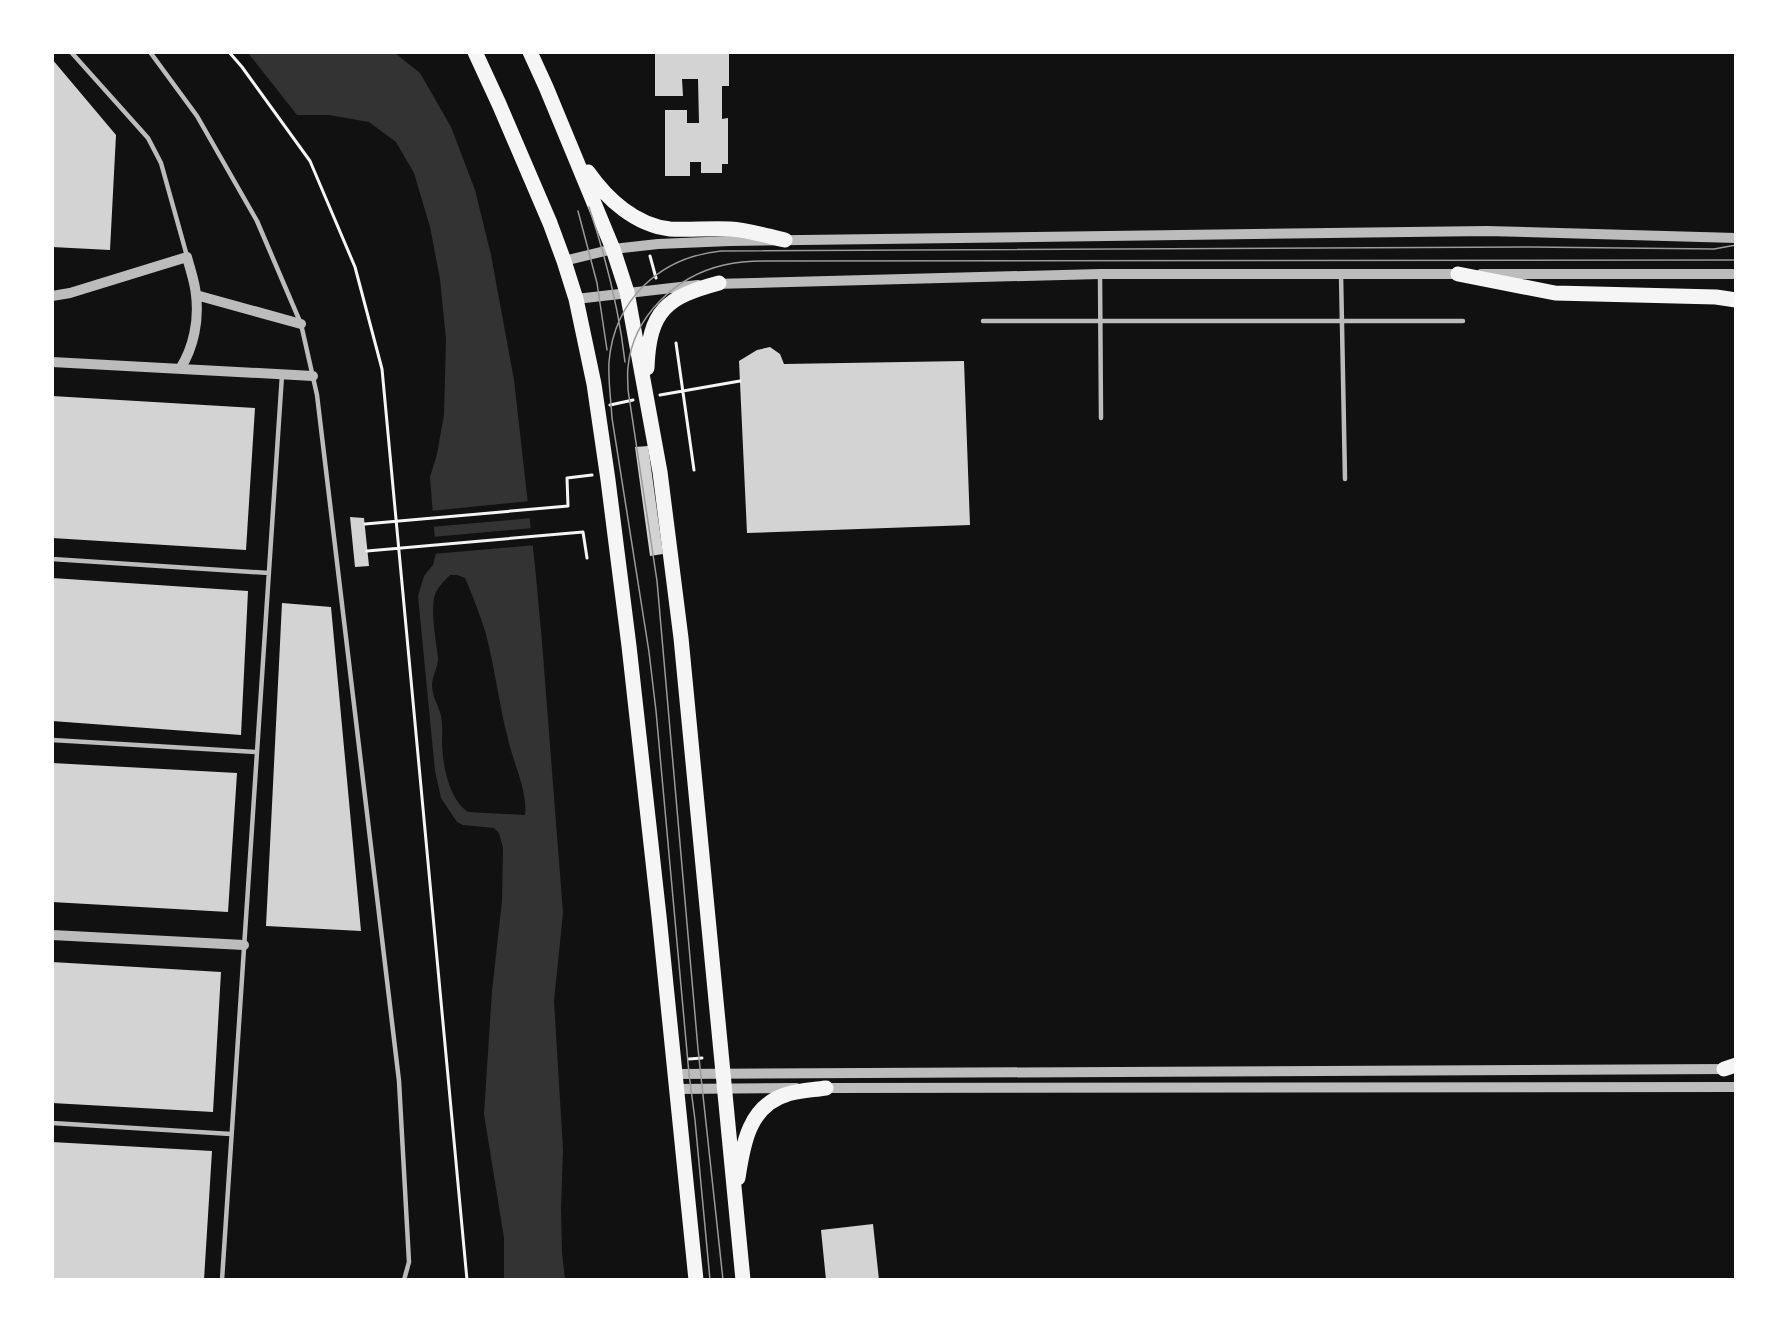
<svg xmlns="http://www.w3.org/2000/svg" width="1788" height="1332" viewBox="0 0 1788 1332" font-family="Jost,sans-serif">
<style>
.water{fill:#333;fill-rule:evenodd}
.pier{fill:#111}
.building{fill:#d3d3d3}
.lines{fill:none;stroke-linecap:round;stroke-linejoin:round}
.path{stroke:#f5f5f5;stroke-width:3}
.service{stroke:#bcbcbc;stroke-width:4.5}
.tertiary{stroke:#bcbcbc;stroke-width:10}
.primary{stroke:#f5f5f5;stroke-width:15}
.tram{stroke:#9a9a9a;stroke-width:1.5}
</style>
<rect width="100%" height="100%" fill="#111"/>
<path class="water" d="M248,53H395L420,73L451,127L475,190L491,255L514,380L535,566L542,642L563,913L554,1001L563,1149L561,1209L562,1253L565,1279H504V1238L484,1114L492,991L502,901L503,848L499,833L494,828L463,825L457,822L441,798L435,771L418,596L424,576L433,565L436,553L430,477L437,454L444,415L446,339L440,279L430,227L414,173L396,142L369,122L329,115H297ZM450,575H457L465,578C473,596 480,615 486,634C495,669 499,704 508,739C513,762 528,792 525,815L468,812C449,799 443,766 442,744C442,735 443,726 441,716C439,706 432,697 432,685C432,676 438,668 438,658C436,639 431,617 434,598C436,589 443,582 450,575Z"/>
<path class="pier" d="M530,501L532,518L431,527L430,511Z
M534,528L536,545L433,554L432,537Z"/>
<path class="building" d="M655,52H729V86H722V119L728,118V164H722V173H701V162H690V176H665V110H687V123H699L698,79H682L683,96H655Z
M52,59L116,135L110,250L52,247Z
M770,347L780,354L784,364L964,361L970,525L747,533L739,361L757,350Z
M52,396L255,408L246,550L52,538Z
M648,446L663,554L650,556L635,447Z
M350,517L364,518L369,566L355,567Z
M52,578L248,591L241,735L52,721Z
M282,603L331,607L361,931L266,926Z
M52,763L237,773L228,912L52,902Z
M52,962L221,972L213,1112L52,1103Z
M52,1142L212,1151L204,1280H52Z
M873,1224L879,1280H826L821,1230Z"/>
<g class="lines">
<path class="path" d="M229,52L242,67L310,161L355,267L382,369L467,1280
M650,256L656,278
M676,343L694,470
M660,395L740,381
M610,405L633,400
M365,524L568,506L567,478L592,475
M367,551L583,532L587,558
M689,1059L702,1058"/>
<path class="service" d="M71,52L148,138L161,163L187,256
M150,52L197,116L257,221L301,324L317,395L399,1081L409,1262L404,1280
M1100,274L1101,418
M1341,274L1345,479
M983,321H1463
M52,559L269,573
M52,740L256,752
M52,1123L231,1134
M222,1280L282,375"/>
<path class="tertiary" d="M564,261L613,249L658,244L730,241L1487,231L1736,238
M1481,274H1736
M713,284L1100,274H1462
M196,295L301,324
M52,296L70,293L187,257C190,269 195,282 196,295C199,320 194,347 180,369
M576,299L698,285
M52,362L313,376
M52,935L244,945
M675,1074L1729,1069
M821,1088L1736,1087
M676,1089L796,1088"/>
<path class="primary" d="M475,52L499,104L550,223L564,261L576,299L594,384L608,480L629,646L659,916L696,1280
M530,52L546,87L613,249L627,292L660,472L681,638L743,1280
M588,172C607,199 635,225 670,229C690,230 710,228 730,229C749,230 767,236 785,240
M1458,274L1555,293L1716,297L1736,300
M647,368C649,310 667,297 719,283
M1724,1069L1736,1065
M738,1178C743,1144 749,1105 788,1094C800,1090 813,1090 826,1088"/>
<path class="tram" d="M589,207C606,258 619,309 625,362
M578,211L597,283L607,350
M710,1280L695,1120L689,1074L656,711L649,652L612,418C611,400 608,381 609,362C614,300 660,257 721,251L1531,247L1714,249L1736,245
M723,1280L698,1049L657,581L628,390C628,382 627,374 628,367C633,316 676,276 724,265C737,262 751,261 765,261L1736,260"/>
</g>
<rect width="1788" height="1332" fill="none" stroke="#ffffff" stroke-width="108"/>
</svg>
